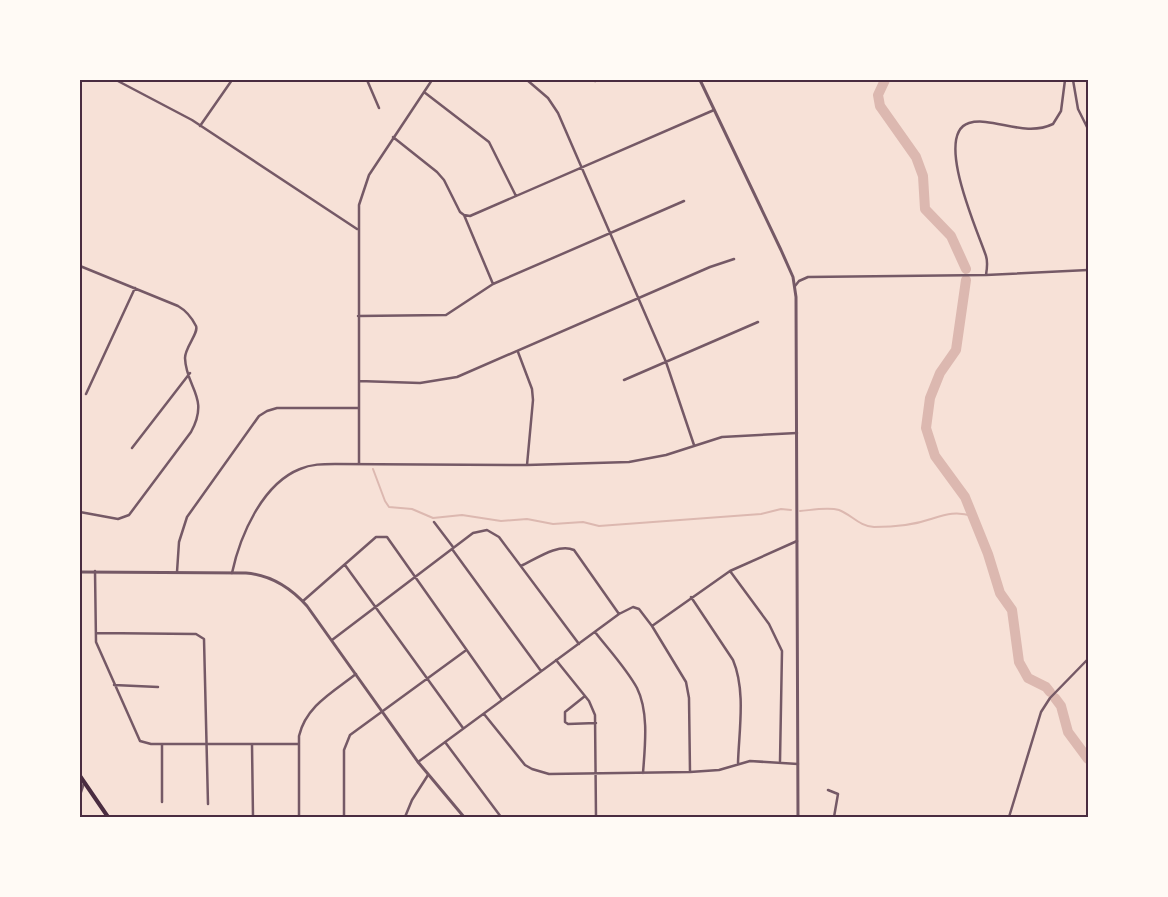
<svg xmlns="http://www.w3.org/2000/svg" width="1168" height="897" viewBox="0 0 1168 897" font-family="Rubik,sans-serif">
<style>
.lines{fill:none;stroke-linecap:round;stroke-linejoin:round}
.stream{stroke:#dcb8b0;stroke-width:2}
.river{stroke:#dcb8b0;stroke-width:10}
.minor{stroke:#755966;stroke-width:2.5}
.tertiary{stroke:#755966;stroke-width:3}
.trunk{stroke:#4a2c40;stroke-width:4}
.neatline{fill:none;stroke:#4a2c40;stroke-width:2}
</style>
<rect width="100%" height="100%" fill="#f7e1d7"/>
<g class="lines">
<path class="stream" d="M373,469L385,501L389,507L412,509L433,518L462,515L501,521L527,519L553,524L583,522L599,526L761,514L781,509L791,510
M800,511C812,510 828,507 839,510C852,515 859,526 874,527C891,527 914,525 931,519C947,514 956,511 973,516"/>
<path class="river" d="M885,80L878,95L880,106L916,157L923,176L925,209L951,236L966,269
M966,280L956,350L940,373L930,398L926,428L935,456L965,497L988,554L1000,593L1012,610L1019,662L1028,678L1046,687L1050,692
M1055,698L1061,706L1068,732L1088,759"/>
<path class="minor" d="M116,80L192,120L357,229
M367,80L379,108
M527,80L548,98L558,113L666,362L694,445
M1073,80L1078,109L1088,129
M595,81L599,80
M424,92L489,142L516,196
M200,126L232,80
M393,137L437,172L444,180L460,212L464,215L470,216L714,110
M464,215L493,284
M80,266L178,306C185,310 192,318 196,326C199,333 185,347 185,358C186,388 210,397 191,432L129,515L118,519L80,512
M986,275C987,269 988,262 986,256C979,234 933,134 969,123C993,116 1024,138 1053,124L1061,111L1065,80
M795,286L799,281L808,277L986,275L1088,270
M358,316L446,315L493,284L684,201
M518,352L532,389L533,400L527,465
M624,380L758,322
M359,381L420,383L457,377L710,267L734,259
M86,394L135,288
M132,448L190,373
M359,464V205L369,175L432,80
M434,522L453,547
M452,549L541,671
M345,565L463,728
M521,566C536,559 558,543 574,550L619,614
M95,571L96,642L140,741L151,744H299
M730,571L769,624L782,651L780,761
M177,572L179,542L187,517L259,416L267,411L277,408H359
M232,573C240,536 262,484 300,469C311,464 323,464 335,464L527,465L629,462L666,455L722,437L797,433
M691,597L733,660C746,691 739,730 738,763
M303,601L376,537H387L502,700
M652,626L730,571L797,541
M595,632C609,650 626,668 637,688C649,712 645,746 643,773
M96,633L196,634L204,639L208,804
M332,640L473,533L487,530L499,537L579,644
M556,660L589,701L595,715L596,817
M114,685L158,687
M585,696L565,712V722L568,724L596,723
M484,714L525,765L532,769L549,774L690,772L719,770L750,761L798,764
M445,742L501,817
M252,744L253,817
M418,762L619,614L633,607L639,609L652,626L686,682L689,698L690,772
M828,790L838,794L834,817
M80,795L84,783
M162,802V744
M299,817V736C306,706 333,692 356,674
M344,817V750L350,735L465,651
M405,817L412,800L428,775
M1009,817L1041,712L1050,698L1088,659"/>
<path class="tertiary" d="M700,80L781,250L793,277L796,297L798,817
M80,572L246,573C271,575 290,587 307,606L418,762L464,817"/>
<path class="trunk" d="M80,776L108,817"/>
</g>
<rect width="1168" height="897" fill="none" stroke="#fffaf5" stroke-width="162"/>
<rect x="81" y="81" width="1006" height="735" class="neatline"/>
</svg>
